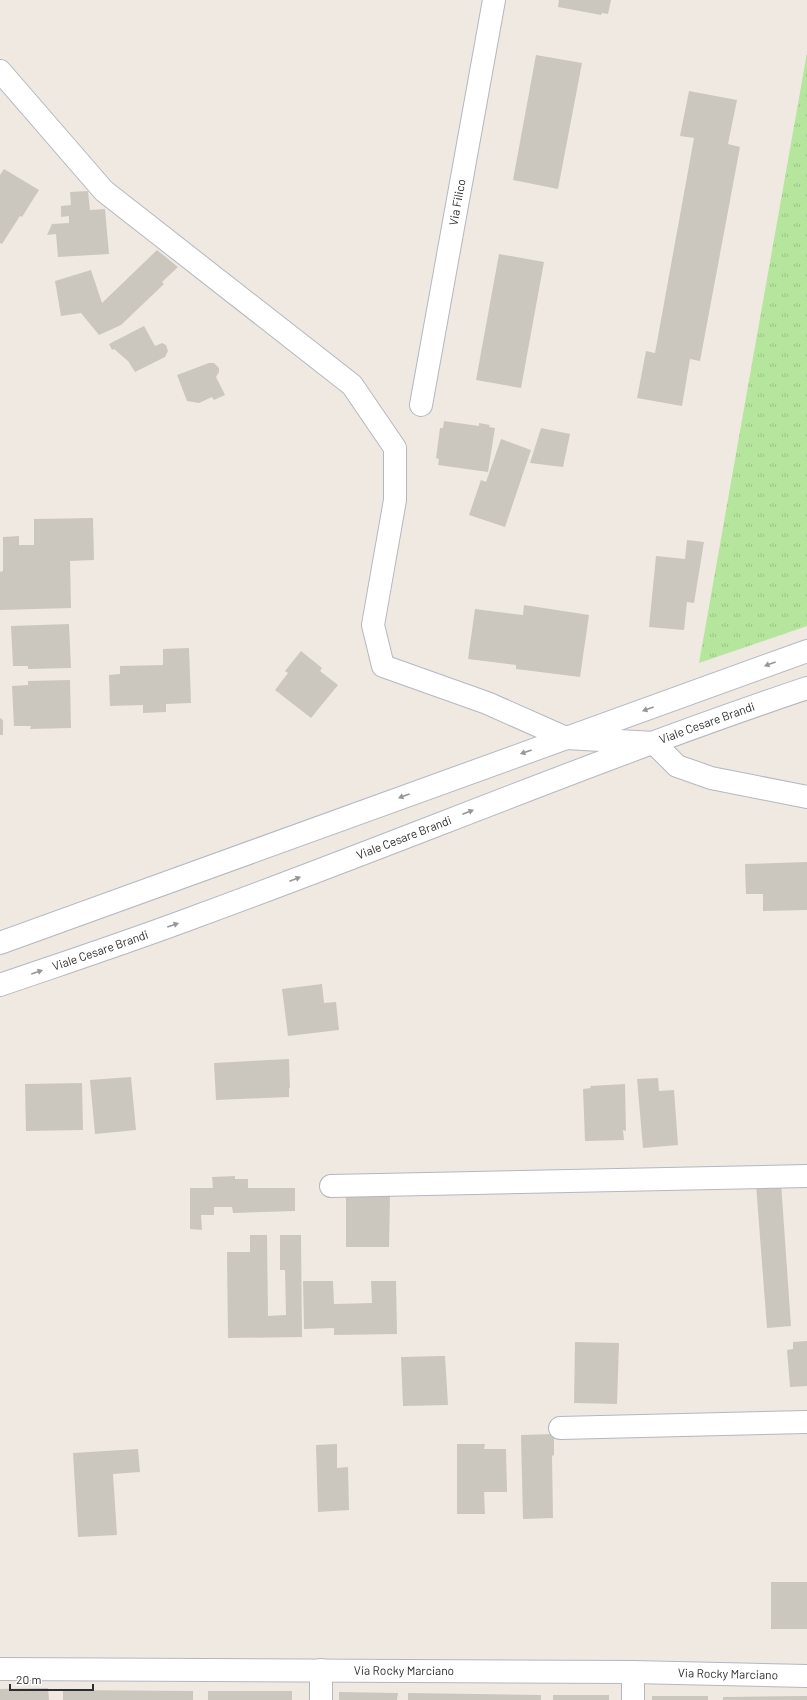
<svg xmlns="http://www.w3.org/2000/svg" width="807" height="1700" viewBox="0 0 807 1700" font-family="Barlow,sans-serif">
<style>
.grass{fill:url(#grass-tufts)}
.building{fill:#cbc7bf}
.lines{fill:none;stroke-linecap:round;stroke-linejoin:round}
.street-casing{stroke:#b4b7c1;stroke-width:24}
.street{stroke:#fff;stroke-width:22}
.oneway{fill:#969696}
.labels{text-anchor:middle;stroke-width:3;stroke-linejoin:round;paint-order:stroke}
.street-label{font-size:12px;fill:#2e2e2e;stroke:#fff}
</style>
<defs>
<pattern id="grass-tufts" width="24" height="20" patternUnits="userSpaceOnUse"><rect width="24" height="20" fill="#b6e59e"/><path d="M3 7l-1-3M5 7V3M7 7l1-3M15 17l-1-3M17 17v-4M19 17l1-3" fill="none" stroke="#9dc588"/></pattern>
</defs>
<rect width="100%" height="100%" fill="#efe9e1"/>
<path class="grass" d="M807,53V626L699,663Z"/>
<path class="building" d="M559,0H611L608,14L602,13L601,15L558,7Z
M536,55L582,63L558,189L513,180Z
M689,91L737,100L728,144L740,147L700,361L690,359L682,406L637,398L646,351L655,353L694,138L680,136Z
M4,169L39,190L22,217L20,216L2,244L0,243V175Z
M88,191L90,210L105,209L109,254L58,257L56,234L47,235L52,224L69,223V216L61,217V206L71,205L70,192Z
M157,250L178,267L162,282L164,284L121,325L99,335L81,313L61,316L55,281L91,270L102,303Z
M499,254L544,262L521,388L476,380Z
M144,326L155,346L162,343L166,345L168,351L165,357L135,372L128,361L114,349L112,350L109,344Z
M209,363H214L219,368V372L216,377L225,395L214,400L212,397L199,403L187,401L177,375Z
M444,421L479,426V423L490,425L489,427L495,428L488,472L438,465L439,459L436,458L440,428H443Z
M541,428L570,434L563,467L530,463Z
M501,439L531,450L505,527L469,515L481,480L486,482Z
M93,518L94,560L70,561L71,608L0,610V572L3,571V537L19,536V545H34V519Z
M687,540L704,542L694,603L687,602L684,630L649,627L656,556L685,559Z
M524,605L589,615L580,677L516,669V665L468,659L475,609L523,615Z
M69,624L71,668L28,669V666H13L11,626Z
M189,648L191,703L166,704V712L143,713V705L110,706L109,675L120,674V666L163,665V649Z
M301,651L322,668L320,671L338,685L311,718L275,690L288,673L285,671Z
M70,680L71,728L30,729L31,726H14L12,686L28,685V681Z
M0,718L3,720V735H0Z
M807,862V910L763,911V894H746L745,864Z
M322,984L324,1003L336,1002L339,1030L288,1036L282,989Z
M289,1059L290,1088H289V1097L216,1100L214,1063Z
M131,1077L136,1130L95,1134L90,1080Z
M658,1078L659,1091L674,1090L678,1145L643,1148L637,1079Z
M82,1083L83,1130L26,1131L25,1084Z
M625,1084L626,1131L623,1130L624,1140L585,1141L583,1089L591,1088L590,1086Z
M235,1176V1179H248V1188H295V1211L233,1213L232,1207H214V1215H201L202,1230L190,1229V1188H213L212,1177Z
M781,1183L791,1326L767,1328L756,1185Z
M346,1194L390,1195L389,1247H346Z
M250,1235H267L268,1316L286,1315L285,1270H280V1235H301L302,1337L228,1338L227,1252H250Z
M303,1281H333L334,1304L372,1303L371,1281H396L397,1334L334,1335V1328L304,1329Z
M807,1341V1386L790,1387L787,1350L793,1349V1342Z
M575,1342L619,1343L617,1404L574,1403Z
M440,1356H445L448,1405L403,1406L401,1357Z
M554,1434V1455L552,1456L553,1518L523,1519L521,1435Z
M337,1444V1468L348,1467L349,1510L318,1512L316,1445Z
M457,1444H485L484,1449H506L507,1492H484L485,1514H457Z
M138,1449L140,1472L113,1474L117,1535L78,1537L73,1453Z
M771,1582H807V1629H771Z
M48,1688L49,1700H0V1689Z
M63,1690L193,1691V1700H63Z
M208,1691H292V1700H208Z
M339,1692L398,1693L397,1700H339Z
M408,1693L541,1695V1700H408Z
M553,1695H609V1700H553Z
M652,1696H708V1700H652Z
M801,1696H807V1700H723V1697Z"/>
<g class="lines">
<g class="street-casing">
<g id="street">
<path d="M0,71L104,191L352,385L395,448V500L373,625L383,666L487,703L566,738L654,743L677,766L711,778L807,797"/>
<path id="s1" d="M421,405L494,0"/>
<path d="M0,943L807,651"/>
<path id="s2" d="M0,985C67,962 134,940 200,915C403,841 602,757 807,688"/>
<path d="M331,1186L807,1176"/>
<path d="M560,1428L807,1422"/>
<path id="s3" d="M0,1669L633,1672L807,1676"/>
<path d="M321,1700V1670"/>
<path d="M633,1700V1672"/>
</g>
</g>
<use href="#street" class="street"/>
</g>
<defs><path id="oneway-solid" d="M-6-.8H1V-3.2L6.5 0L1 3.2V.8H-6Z"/></defs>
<g class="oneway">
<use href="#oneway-solid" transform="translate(770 664) rotate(160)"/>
<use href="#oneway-solid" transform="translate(648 709) rotate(160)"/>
<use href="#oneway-solid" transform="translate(526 752) rotate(161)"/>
<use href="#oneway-solid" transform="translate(404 796) rotate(160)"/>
<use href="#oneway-solid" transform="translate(468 812) rotate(-21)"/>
<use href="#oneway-solid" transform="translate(295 879) rotate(-21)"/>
<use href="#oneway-solid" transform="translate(173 925) rotate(-19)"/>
<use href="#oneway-solid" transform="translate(37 972) rotate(-19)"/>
</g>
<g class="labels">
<g class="street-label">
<text dy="4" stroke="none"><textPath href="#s1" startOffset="206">Via Filico</textPath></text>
<text dy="4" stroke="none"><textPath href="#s2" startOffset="754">Viale Cesare Brandi</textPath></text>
<text dy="4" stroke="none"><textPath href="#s2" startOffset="430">Viale Cesare Brandi</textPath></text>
<text dy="4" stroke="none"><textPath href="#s2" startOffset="106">Viale Cesare Brandi</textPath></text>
<text dy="4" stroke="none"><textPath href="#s3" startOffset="404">Via Rocky Marciano</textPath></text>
<text dy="4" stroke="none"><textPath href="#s3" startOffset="728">Via Rocky Marciano</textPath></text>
</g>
</g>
<path d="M10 1684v6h83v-6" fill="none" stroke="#2e2e2e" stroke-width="2"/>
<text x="16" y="1684" font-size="12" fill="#2e2e2e" stroke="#ffffff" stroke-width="3" paint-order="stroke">20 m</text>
</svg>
